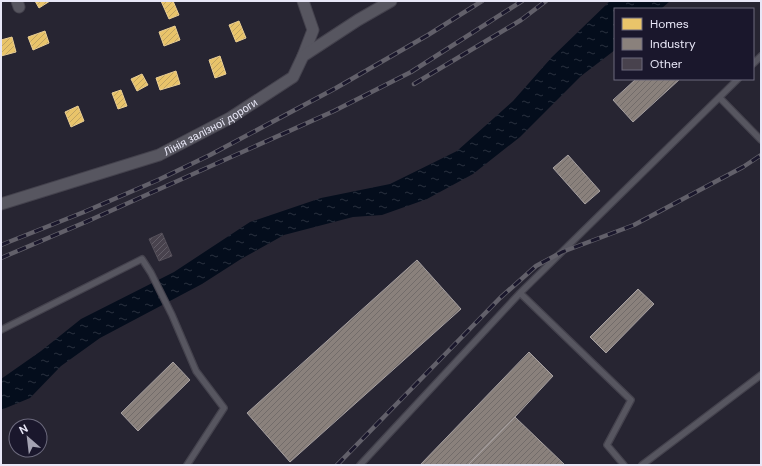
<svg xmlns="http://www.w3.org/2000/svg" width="762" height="466" viewBox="0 0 762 466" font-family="'DM Sans',sans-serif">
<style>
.water{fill:url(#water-ripples)}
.homes{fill:url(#homes-hatch);stroke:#e9ce94}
.industry{fill:url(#industry-hatch);stroke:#a6a0a1}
.building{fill:url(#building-hatch);stroke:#55505a}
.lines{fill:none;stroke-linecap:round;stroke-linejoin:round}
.service-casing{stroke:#44424d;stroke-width:8}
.minor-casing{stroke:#44424d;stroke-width:13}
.service{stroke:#575660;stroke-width:5.5}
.minor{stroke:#575660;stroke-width:11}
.rail-casing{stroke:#62606a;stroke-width:4.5}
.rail{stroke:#1a172c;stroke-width:3;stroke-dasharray:9;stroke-linecap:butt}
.labels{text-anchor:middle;stroke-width:4;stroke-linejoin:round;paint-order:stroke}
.street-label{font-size:11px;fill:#e8e7f7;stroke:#1a172c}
</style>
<defs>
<pattern id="water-ripples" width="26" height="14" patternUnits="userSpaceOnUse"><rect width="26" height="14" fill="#040d1c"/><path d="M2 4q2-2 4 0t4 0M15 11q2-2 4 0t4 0" fill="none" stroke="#29303e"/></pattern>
<pattern id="homes-hatch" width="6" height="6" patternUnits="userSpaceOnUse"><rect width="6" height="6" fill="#e9c46a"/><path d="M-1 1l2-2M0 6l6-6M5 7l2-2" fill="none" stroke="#c0a462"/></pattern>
<pattern id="industry-hatch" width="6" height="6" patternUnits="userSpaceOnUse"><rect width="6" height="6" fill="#8a817c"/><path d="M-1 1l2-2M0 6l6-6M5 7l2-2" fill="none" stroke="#726c6a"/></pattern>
<pattern id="building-hatch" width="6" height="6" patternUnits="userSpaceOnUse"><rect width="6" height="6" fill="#48424d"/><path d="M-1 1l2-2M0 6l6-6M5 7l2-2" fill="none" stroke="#625d67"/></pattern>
</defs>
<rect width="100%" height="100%" fill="#272532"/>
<path class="water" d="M610,1H670L661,9H615V50L581,76L520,137L473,174L427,199L382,215L353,217L284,235L241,259L202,284L100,338L61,366L30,398L1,410V379L41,351L81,319L174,272L250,222L321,198L390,184L457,151L513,101L552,57Z"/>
<path class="homes" d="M35,1H50L39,8Z
M161,1H173L179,15L169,19Z
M239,21L246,38L236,42L229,25Z
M175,26L180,40L164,46L159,32Z
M45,31L49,43L33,50L28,37Z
M12,37L16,52L1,56V40Z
M220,56L226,74L215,78L209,60Z
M176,71L180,84L160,90L156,78Z
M142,74L148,85L137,91L131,79Z
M121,90L127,106L118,109L112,93Z
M78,106L84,121L71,127L65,112Z"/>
<path class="industry" d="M636,79H680L633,122L613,100Z
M568,155L600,191L585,204L553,168Z
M417,260L461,309L290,462L247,413Z
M638,289L654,304L606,353L590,337Z
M529,352L553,376L515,417L468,465H420Z
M173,362L190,380L138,431L121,413Z
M515,417L565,465H468Z"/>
<path class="building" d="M162,233L172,256L159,261L149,239Z"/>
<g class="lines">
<g class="service-casing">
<path id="service" d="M753,64L761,56
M720,98L761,140
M520,293L631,400L607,445L624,465
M1,330L142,259L151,273L172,315L196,371L224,408L187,465
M360,465L520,293L738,79
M642,465L761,375"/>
</g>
<g class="minor-casing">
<g id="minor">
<path d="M17,1L19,7"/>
<path d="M303,1L313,30L303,56"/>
<path id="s1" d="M1,204L159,155L230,118L293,77L303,56L358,20L391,1"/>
</g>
</g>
<use href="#service" class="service"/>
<use href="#minor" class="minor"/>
<g class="rail-casing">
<path id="rail" d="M414,84L521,20L546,1
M1,245L84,212L158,180L210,155L336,88L428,35L482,1
M1,258L88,221L334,111L411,72L522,1
M337,465L500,298L536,266L562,252L634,225L743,167L761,155"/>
</g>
<use href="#rail" class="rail"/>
</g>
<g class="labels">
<g class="street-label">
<text dy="4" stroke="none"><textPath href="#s1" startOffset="224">Лінія залізної дороги</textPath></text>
</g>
</g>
<rect width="762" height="466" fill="none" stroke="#e8e7f7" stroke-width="4"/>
<rect x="614" y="8" width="140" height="72" fill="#1a172c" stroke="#6c6a7d"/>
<rect x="622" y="18" width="20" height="12" fill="#e9c46a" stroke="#6c6a7d"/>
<text x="650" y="28" font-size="12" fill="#e8e7f7">Homes</text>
<rect x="622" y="38" width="20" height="12" fill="#8a817c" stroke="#6c6a7d"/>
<text x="650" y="48" font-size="12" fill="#e8e7f7">Industry</text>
<rect x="622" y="58" width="20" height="12" fill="#48424d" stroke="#6c6a7d"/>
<text x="650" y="68" font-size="12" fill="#e8e7f7">Other</text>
<g transform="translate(28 438) rotate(332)"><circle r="19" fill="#1a172c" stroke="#6c6a7d"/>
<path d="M0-3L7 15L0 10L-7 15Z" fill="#a4a3b2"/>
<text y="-6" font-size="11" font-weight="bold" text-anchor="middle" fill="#e8e7f7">N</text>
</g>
</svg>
